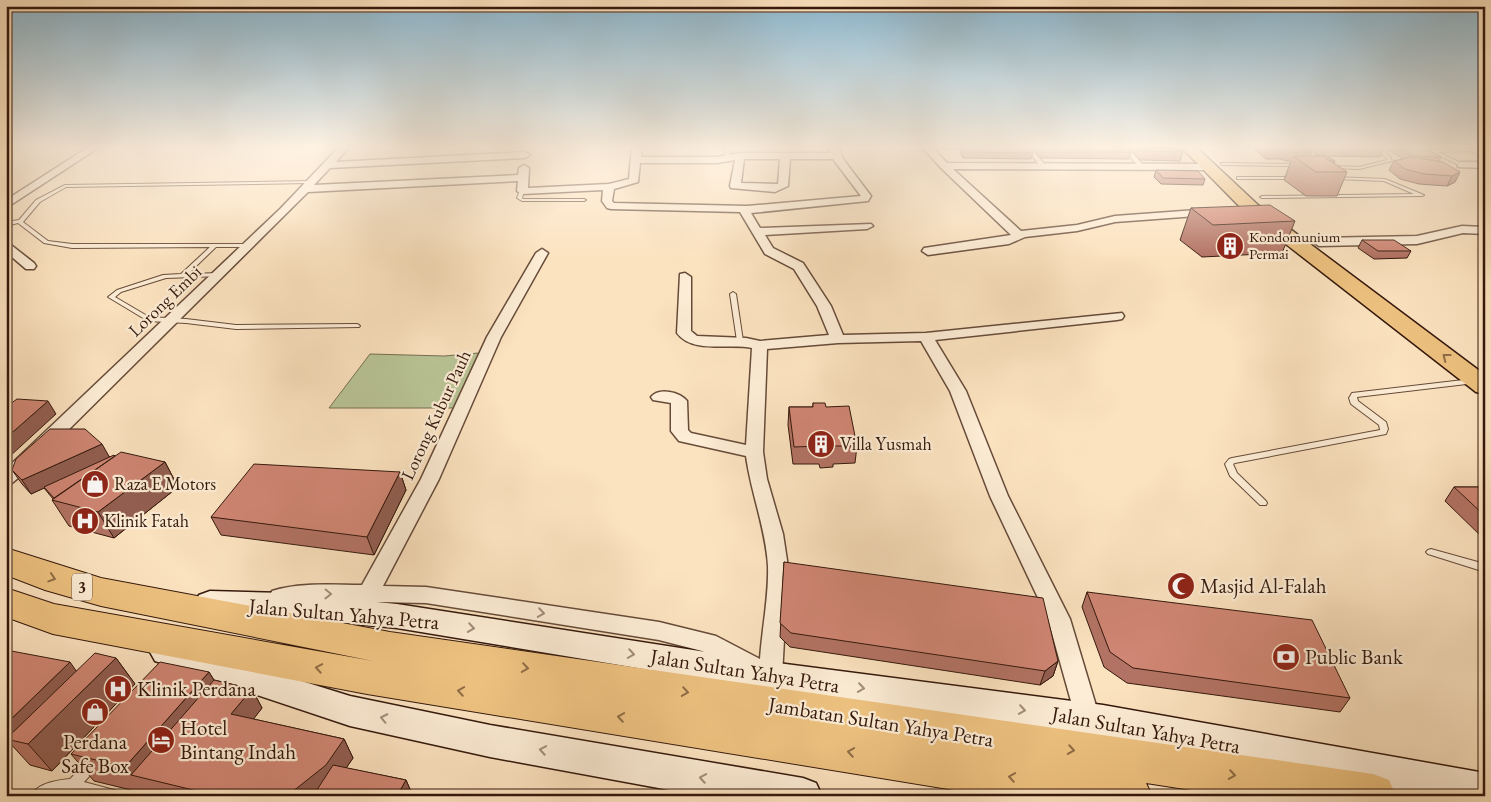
<svg xmlns="http://www.w3.org/2000/svg" width="1491" height="802" viewBox="0 0 1491 802" font-family="'EB Garamond',serif">
<style>
.green{fill:#b9c597;stroke:#766e52}
.lines{fill:none;stroke-linecap:round;stroke-linejoin:round}
.lane-casing{stroke:#664b39;stroke-width:2}
.street-casing{stroke:#664b39;stroke-width:3}
.secondary-casing{stroke:#34180c;stroke-width:3}
.primary-casing{stroke:#34180c;stroke-width:3}
.highway-casing{stroke:#34180c;stroke-width:2}
.lane{fill:#fdedd6;fill-rule:evenodd}
.street{fill:#fdedd6;fill-rule:evenodd}
.secondary{fill:#fdedd6;fill-rule:evenodd}
.primary{fill:#eec280;fill-rule:evenodd}
.highway{fill:#eec280;fill-rule:evenodd}
.wall{fill:#b37364;stroke:#34180c}
.shaded-wall{fill:#925e51;stroke:#34180c}
.building{fill:#d08674;stroke:#34180c}
.oneway{stroke:#916d46}
.oneway2{stroke:#a38d7b}
.labels{text-anchor:middle;stroke-width:4.5;stroke-linejoin:round;paint-order:stroke}
.far-poi-label{font-size:15px;fill:#34180c;stroke:#fdedd6;text-anchor:start}
.shield{fill:#fdedd6;stroke:#705849;stroke-width:1}
.shield-label{font-size:16px;font-weight:bold;fill:#34180c}
.street-label{font-size:18px;fill:#34180c;stroke:#fdedd6}
.poi-label{font-size:18px;fill:#34180c;stroke:#fdedd6;text-anchor:start}
.near-poi-label{font-size:21px;fill:#34180c;stroke:#fdedd6;text-anchor:start}
.near-street-label{font-size:21px;fill:#34180c;stroke:#fdedd6}
</style>
<rect width="100%" height="100%" fill="#fce3c0"/>
<filter id="stains"><feTurbulence type="fractalNoise" baseFrequency=".004" numOctaves="4"/><feColorMatrix values="0 0 0 0 .2 0 0 0 0 .09 0 0 0 0 .02 0 0 0 .5 -.17"/></filter>
<radialGradient id="worn" r=".72"><stop offset=".6" stop-color="#630" stop-opacity="0"/><stop offset="1" stop-color="#630" stop-opacity=".3"/></radialGradient>
<path class="green" d="M479,353L454,408H329L370,354L444,356Z"/>
<g class="lines">
<g class="lane-casing">
<path id="lane" d="M726,146H730L729,158L727,159L725,158Z
M926,146L969,147L971,148L969,149L927,148L925,147Z
M1369,146C1378,146 1389,153 1392,161L1359,169L1332,168L1330,167L1332,166L1359,167L1387,160L1386,157Z
M1027,148H1031L1045,165V167H1041L1027,150Z
M1121,148L1129,149L1143,165V167H1139L1125,151L1121,150Z
M1469,149L1485,153V156L1469,151L1438,152L1463,164V165L1461,166L1430,151L1432,150Z
M1221,163L1298,164L1300,165L1298,166L1223,165L1221,164Z
M1237,177H1294L1296,178L1294,179H1237Z
M1334,177L1385,179L1424,195L1422,196L1262,198L1260,197L1262,196L1414,194L1384,181L1336,179L1334,178Z
M312,181V183H310L66,187L40,202L23,222L48,241L72,244H251V246L249,247H216L188,274L219,273L221,274V276L166,278L121,292L115,297L149,317L186,319L236,325L357,324L359,325L360,326L359,327L236,329L186,323L148,321L108,297L117,290L163,275L181,274L210,247L72,248L44,243L18,223L6,226V222L19,220L36,200L65,185Z
M520,190L524,191L522,198L523,199H584L586,200L584,201H522L517,198Z
M733,292L736,294L743,341L740,343L737,341L730,294Z
M1472,379H1475L1476,381L1475,383L1357,397L1358,401L1386,422L1388,429L1386,434L1235,463L1233,464L1237,473L1266,501L1267,503L1266,505H1260L1230,476L1225,464L1229,459L1232,458L1380,430L1379,425L1351,404L1349,398L1352,393Z
M1431,549L1485,564V572L1428,554L1426,552L1428,550Z
M93,758L97,760L99,764L97,768L84,782L114,790L118,792L120,796H91L73,791L56,792L49,796H31C37,783 58,780 70,779L89,760Z"/>
</g>
<g class="street-casing">
<path id="street" d="M90,146H101L6,208V200Z
M340,146H350L336,162L525,152L530,155L525,158L330,168L314,185L518,175L519,168L524,165L529,168L528,188L609,184L629,179L632,146H642L641,157H717L739,153H830L828,146H838L843,159L871,196L868,201L751,213L760,228L871,224L873,226L867,229L765,235L773,248L803,263L831,306L843,335L926,333L1122,313L1124,316L1122,319L1117,320L935,340L966,391L1008,496L1070,619L1100,719L1097,727L1088,730L1079,727L1076,719L1048,619L990,496L950,391L921,341L838,343L767,349L763,452L767,479L783,534L788,567L782,676L778,683L770,686L762,683L702,651L659,640L426,603L322,601L280,605L272,603L269,597L272,591C300,582 333,585 362,585L421,479L487,337L536,253L542,249L548,253L501,337L439,479L383,586L426,587L659,622L716,636L760,659C762,629 769,596 768,566C766,529 751,493 746,456L679,441L671,431V403L653,400L651,397C659,387 680,392 687,401L688,430L691,433L746,445L752,348C730,343 692,354 677,333L680,274L685,273L691,277V331L697,336L746,338L760,341L829,335L817,306L794,269L765,254L740,212L611,209L607,208L602,201L603,190L522,194L517,191L518,181L308,192L29,469L12,483L6,485V469L281,208ZM744,159H780L778,184L741,183ZM790,159H833L861,196L747,206L614,203L612,201L614,189L638,182L640,163H717L735,160L730,186L731,188L775,192L788,186Z
M921,146H931L947,163L1208,164L1213,167L1208,170L953,169L1021,231L1077,225L1115,216L1210,209L1216,212L1210,215L1115,222L1077,231L1025,237L1009,244L928,255L922,251L924,248L1011,235L941,168Z
M1461,162H1485V168L1458,167V163Z
M1462,226L1485,227V234L1463,233L1417,244L1319,246L1313,242L1319,238L1417,236Z
M6,241L34,263L36,266L34,269H26L6,252Z"/>
</g>
<g class="secondary-casing">
<path id="secondary" d="M210,591L286,593L397,604L770,662L1103,705L1485,773V796H1415L1103,737L770,690L397,628L286,617L210,615L199,611L195,603L199,595Z
M166,639L350,696L490,725L803,778L816,783L822,796H702L490,757L350,726L155,661L150,652L155,643Z"/>
</g>
<g class="primary-casing">
<path id="primary" d="M1180,146H1195L1258,205L1485,375V394L1476,392L1246,213Z"/>
</g>
<g class="highway-casing">
<path id="highway" d="M6,548L101,578L390,632L1373,774L1389,780L1396,796H1230L1146,783L1152,796H991L367,694L53,634L6,617V588L54,604L373,661L101,606L45,590L6,575Z"/>
</g>
<use href="#lane" class="lane"/>
<use href="#street" class="street"/>
<use href="#secondary" class="secondary"/>
<use href="#primary" class="primary"/>
<use href="#highway" class="highway"/>
</g>
<path class="wall" d="M960,146L1033,153L1031,159L963,158L960,152Z
M1034,146H1124L1131,152L1129,159L1040,158L1035,152L1036,146Z
M1128,146H1173L1175,148L1183,152L1180,161L1140,160L1128,147Z
M1254,146H1302L1312,152L1310,156H1316V155H1318L1306,146H1422L1441,157L1439,161L1460,172L1455,182L1447,186L1419,184L1400,179L1389,170L1394,161L1403,159L1387,149L1388,146H1385L1380,157L1327,156L1335,161L1334,164L1347,172L1337,196H1306L1284,180L1291,161H1286L1281,159H1266L1253,148Z
M1466,146H1485V149L1469,147Z
M1156,170L1205,179L1203,185L1161,184L1154,177Z
M1191,208L1295,221L1282,253L1202,257L1180,240Z
M1362,240L1411,251L1407,258L1374,259L1358,248Z
M813,403L826,407L857,446L855,463L833,464V467L820,468L819,464H793L788,425L789,407H813Z
M115,456L165,462L178,487L114,538L69,526L52,500L53,499L44,488L31,494L22,484L12,470Z
M400,472L406,490L374,555L221,535L211,517Z
M1454,487H1485V540L1445,501Z
M784,562L1058,661L1053,676L1040,685L790,647L780,637Z
M1087,592L1350,698L1340,712L1127,683L1104,667L1082,607Z
M6,650L76,671L116,658L135,684L52,771L30,765L8,741L6,743Z
M209,672L214,680L252,689L262,708L253,719L344,739L353,758L346,768L406,780L412,794L411,796H156L94,781L71,754Z"/>
<path class="shaded-wall" d="M1460,172L1455,182L1447,186L1452,176Z
M6,397L13,407L6,412Z
M48,401L56,414L9,457H6V438Z
M102,444L110,458L31,494L22,480Z
M165,462L178,487L114,538L98,512Z
M400,472L406,490L374,555L367,537Z
M116,658L135,684L52,771L28,744Z
M1058,661L1053,676L1040,685L1045,671Z
M70,662L77,672L6,739V724Z
M209,672L225,699L131,775L125,767Z
M252,689L262,708L243,733L231,714Z
M344,739L353,758L336,783L321,796H287Z
M406,780L412,794L411,796H397Z"/>
<path class="building" d="M961,146H1028L1033,153L964,152Z
M1036,146H1124L1131,152H1041Z
M1134,146H1173L1175,148H1139L1138,150Z
M1265,146H1302L1312,152H1289L1285,150H1269Z
M1395,146H1422L1441,157L1412,156Z
M1139,148L1179,149L1183,152L1142,151Z
M1316,155H1325L1335,161H1330L1323,156H1319Z
M1293,156H1323L1347,172H1316Z
M1411,157L1443,162L1460,172L1452,176L1424,174L1405,169L1394,161Z
M1156,170L1198,171L1205,179L1163,178Z
M1270,205L1295,221L1213,225L1191,208Z
M1362,240H1394L1411,251H1378Z
M17,399L48,401L6,438V407Z
M813,403H825L826,407L849,406L857,446H834V449L821,450L820,446L794,447L789,407H813Z
M50,429H85L102,444L22,480L12,470L16,459Z
M121,452L165,462L98,512L52,500Z
M114,455L115,456L54,498L44,487Z
M254,464L400,472L367,537L211,517Z
M1454,487H1485V516Z
M784,562L1043,598L1058,661L1045,671L791,633L780,623Z
M1087,592L1312,620L1350,698L1133,668L1110,652Z
M6,650L70,662L6,724Z
M95,653L116,658L28,744L6,739Z
M160,662L209,672L125,767L71,754Z
M214,680L252,689L231,714L344,739L326,765L287,796H218L131,775Z
M333,765L406,780L397,796H313Z"/>
<defs><path id="oneway-chevron" d="M-2-3.5L2.5 0L-2 3.5" fill="none" stroke-width="1.6" stroke-linecap="round" stroke-linejoin="round" transform="scale(1.25)"/></defs>
<g class="oneway">
<use href="#oneway-chevron" transform="translate(1446 357) rotate(-142)"/>
<use href="#oneway-chevron" transform="translate(52 578) rotate(18)"/>
<use href="#oneway-chevron" transform="translate(319 668) rotate(-170)"/>
<use href="#oneway-chevron" transform="translate(525 668) rotate(9)"/>
<use href="#oneway-chevron" transform="translate(461 691) rotate(-171)"/>
<use href="#oneway-chevron" transform="translate(685 692) rotate(9)"/>
<use href="#oneway-chevron" transform="translate(621 717) rotate(-171)"/>
<use href="#oneway-chevron" transform="translate(1071 750) rotate(9)"/>
<use href="#oneway-chevron" transform="translate(851 752) rotate(-171)"/>
<use href="#oneway-chevron" transform="translate(1232 775) rotate(9)"/>
<use href="#oneway-chevron" transform="translate(1012 777) rotate(-171)"/>
</g>
<g class="oneway2">
<use href="#oneway-chevron" transform="translate(328 594) rotate(1)"/>
<use href="#oneway-chevron" transform="translate(541 613) rotate(9)"/>
<use href="#oneway-chevron" transform="translate(471 628) rotate(9)"/>
<use href="#oneway-chevron" transform="translate(631 654) rotate(9)"/>
<use href="#oneway-chevron" transform="translate(861 688) rotate(8)"/>
<use href="#oneway-chevron" transform="translate(1022 710) rotate(8)"/>
<use href="#oneway-chevron" transform="translate(384 718) rotate(-168)"/>
<use href="#oneway-chevron" transform="translate(543 750) rotate(-170)"/>
<use href="#oneway-chevron" transform="translate(703 778) rotate(-170)"/>
</g>
<linearGradient id="sky" x2="0" y2="1"><stop stop-color="#8bb8d1"/><stop offset="0.57" stop-color="#fef2e3"/><stop offset="1" stop-color="#fef2e3" stop-opacity="0"/></linearGradient>
<rect width="1491" height="258" fill="url(#sky)"/>
<defs>
<g id="building-disc" transform="scale(1.4375)"><circle r="9.5" fill="#8f2418" stroke="#fdedd6"/><path d="M-4-6H4V6H1V3H-1V6H-4ZM-2.5-4.3h1.7v1.8h-1.7ZM.8-4.3h1.7v1.8H.8ZM-2.5-1h1.7V.8h-1.7ZM.8-1h1.7V.8H.8Z" fill="#fff"/></g>
<g id="shop-disc" transform="scale(1.4375)"><circle r="9.5" fill="#8f2418" stroke="#fdedd6"/><path d="M-5-2.5h2.3a2.7 3.5 0 0 1 5.4 0H5L5.5 6h-11ZM-1.5-2.5h3a1.5 2.3 0 0 0-3 0Z" fill="#fff"/></g>
<g id="hospital-disc" transform="scale(1.4375)"><circle r="9.5" fill="#8f2418" stroke="#fdedd6"/><path d="M-5-5h3v3.5h4V-5h3V5h-3V1.5h-4V5h-3Z" fill="#fff"/></g>
<g id="mosque-disc" transform="scale(1.4375)"><circle r="9.5" fill="#8f2418" stroke="#fdedd6"/><path d="M3.5-4.9A6 6 0 1 0 3.5 4.9A5 5 0 1 1 3.5-4.9Z" fill="#fff"/></g>
<g id="bank-disc" transform="scale(1.4375)"><circle r="9.5" fill="#8f2418" stroke="#fdedd6"/><path d="M-6-4H6V4H-6ZM0-2.3a2.3 2.3 0 1 0 0 4.6a2.3 2.3 0 1 0 0-4.6Z" fill="#fff"/></g>
<g id="hotel-disc" transform="scale(1.4375)"><circle r="9.5" fill="#8f2418" stroke="#fdedd6"/><path d="M-6-4.5h1.5V1H6V5H4.5V3h-9V5H-6ZM-4 0a1.8 1.8 0 1 1 3.6 0ZM.5 0V-2.5h3Q6-2.5 6 0Z" fill="#fff"/></g>
</defs>
<g fill-rule="evenodd">
<use href="#building-disc" x="1230" y="246"/>
<use href="#building-disc" x="821" y="444"/>
<use href="#shop-disc" x="95" y="484"/>
<use href="#hospital-disc" x="85" y="521"/>
<use href="#mosque-disc" x="1181" y="586"/>
<use href="#bank-disc" x="1286" y="657"/>
<use href="#hospital-disc" x="118" y="689"/>
<use href="#shop-disc" x="95" y="712"/>
<use href="#hotel-disc" x="161" y="740"/>
</g>
<g class="labels">
<g class="far-poi-label">
<text x="1249" y="242">Kondomunium<tspan x="1249" dy="17">Permai</tspan></text>
</g>
<rect class="shield" x="72" y="573.5" width="20" height="27" rx="4"/>
<g class="shield-label">
<text x="82" y="593">3</text>
</g>
<g class="street-label">
<text transform="translate(165 301) rotate(-44)" y="6">Lorong Embi</text>
<text transform="translate(436 415) rotate(-65)" y="6">Lorong Kubur Pauh</text>
</g>
<g class="poi-label">
<text x="840" y="450">Villa Yusmah</text>
<text x="114" y="490">Raza E Motors</text>
<text x="104" y="527">Klinik Fatah</text>
</g>
<g class="near-poi-label">
<text x="1200" y="593">Masjid Al-Falah</text>
<text x="1305" y="664">Public Bank</text>
<text x="137" y="696">Klinik Perdana</text>
<text x="180" y="735">Hotel<tspan x="180" dy="24">Bintang Indah</tspan></text>
<text x="95" y="749" text-anchor="middle">Perdana<tspan x="95" dy="24">Safe Box</tspan></text>
</g>
<g class="near-street-label">
<text transform="translate(344 614) rotate(5)" y="7">Jalan Sultan Yahya Petra</text>
<text transform="translate(745 671) rotate(9)" y="7">Jalan Sultan Yahya Petra</text>
<text transform="translate(881 722) rotate(9)" y="7">Jambatan Sultan Yahya Petra</text>
<text transform="translate(1146 730) rotate(10)" y="7">Jalan Sultan Yahya Petra</text>
</g>
</g>
<rect width="1491" height="802" fill="none" stroke="#fce3c0" stroke-width="25"/>
<rect x="8" y="8" width="1476" height="787" fill="none" stroke="#34180c" stroke-width="2.5"/>
<rect x="12" y="12" width="1466" height="777" fill="none" stroke="#34180c"/>
<rect width="100%" height="100%" filter="url(#stains)"/>
<rect width="100%" height="100%" fill="url(#worn)"/>
</svg>
